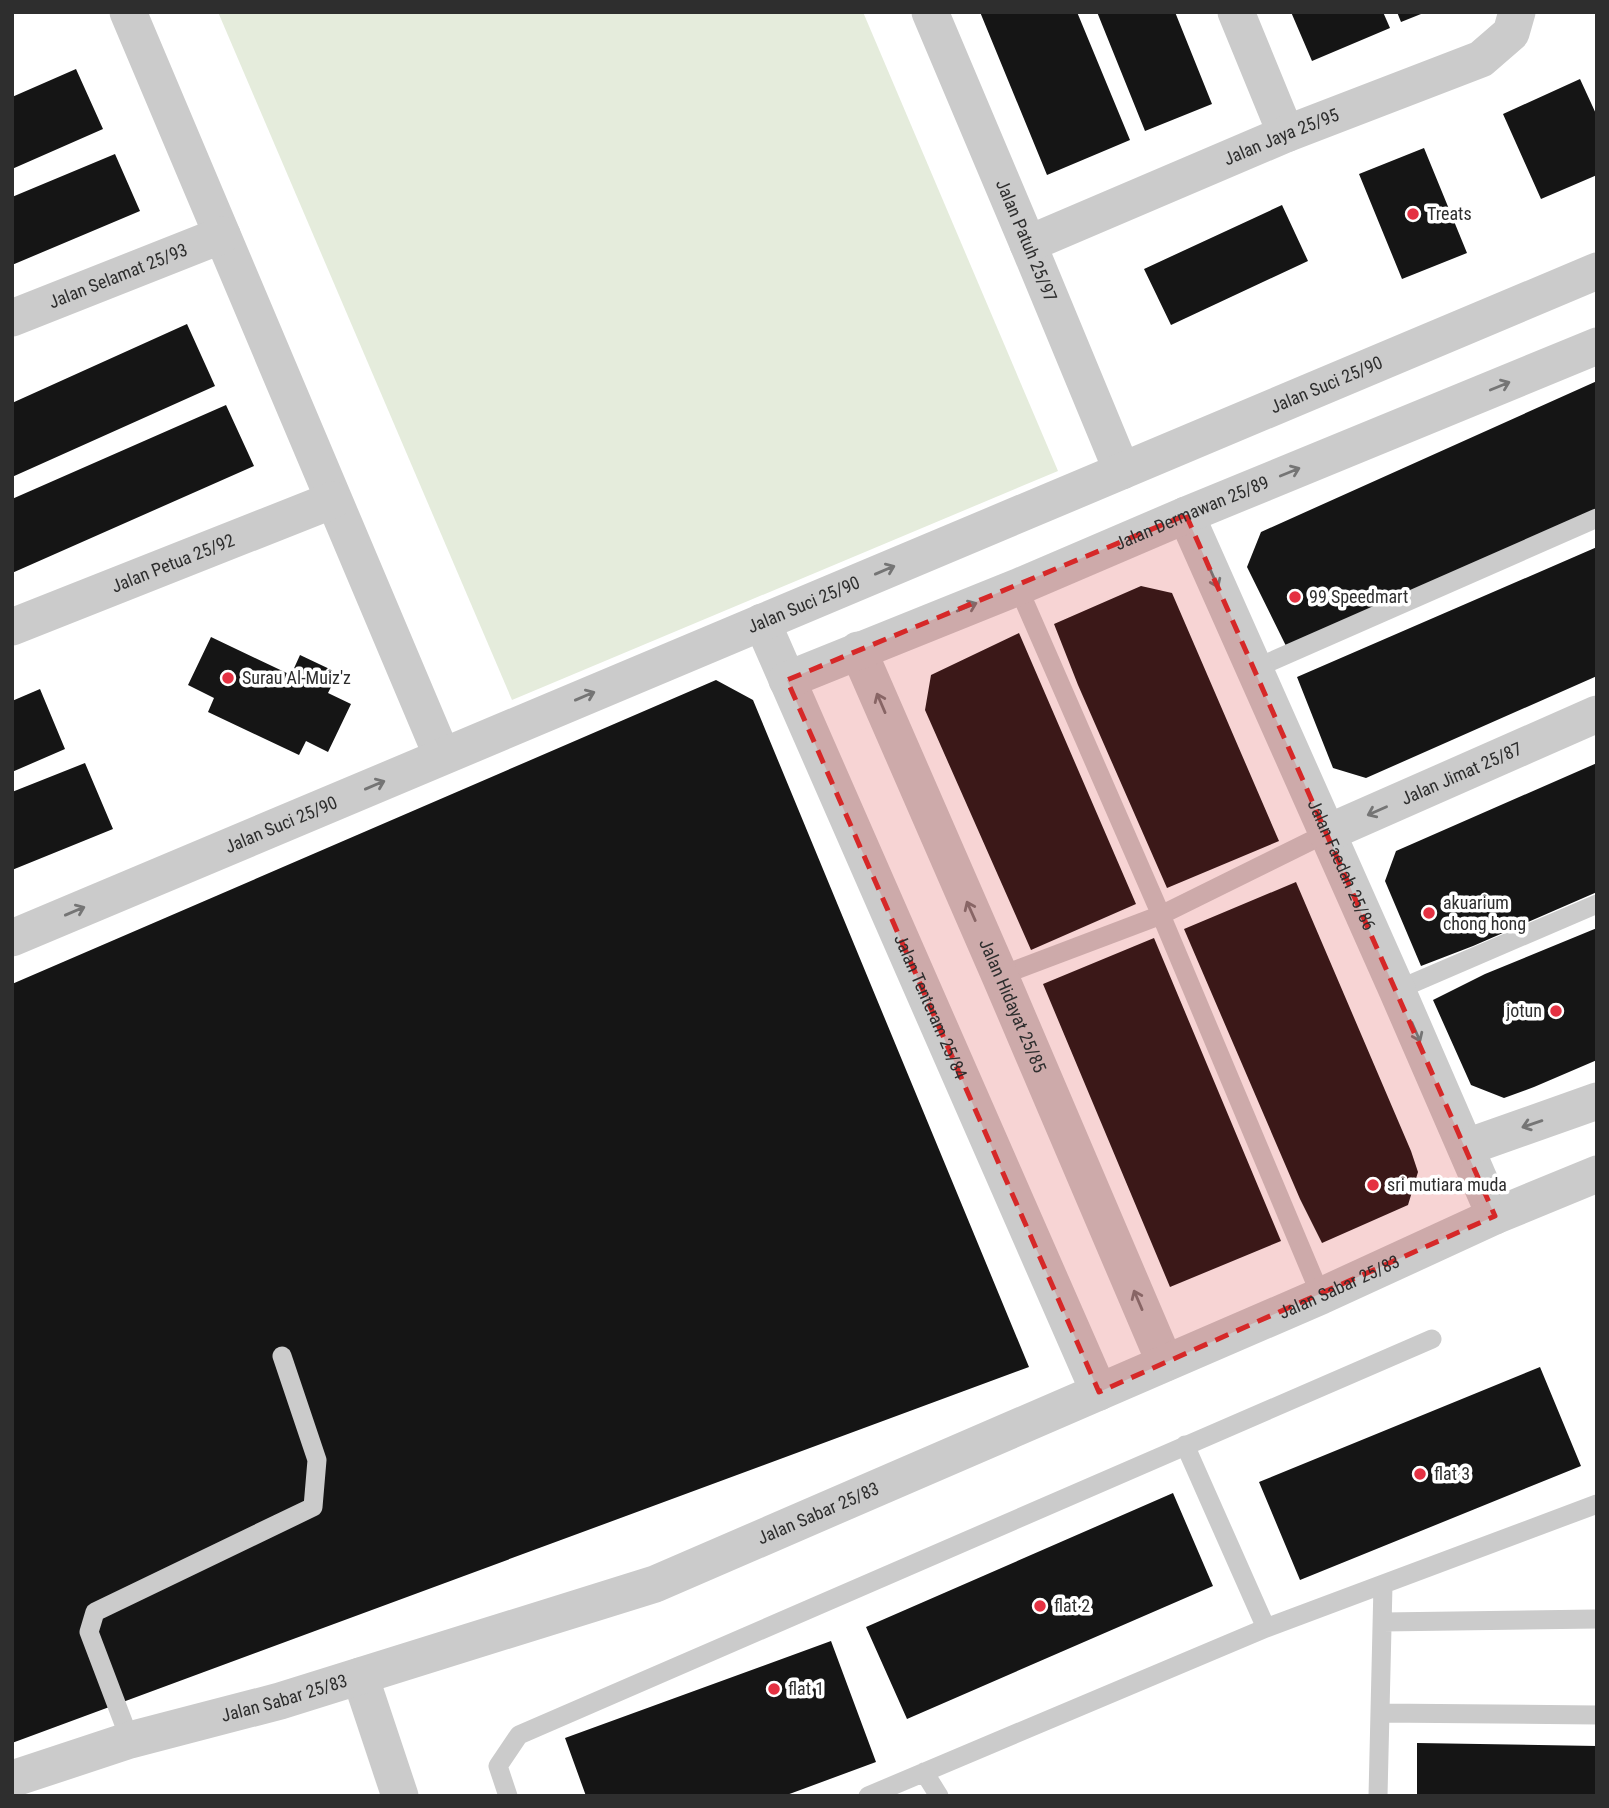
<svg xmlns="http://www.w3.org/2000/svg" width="1609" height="1808" viewBox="0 0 1609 1808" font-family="'Roboto Condensed',sans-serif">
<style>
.green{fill:#e5ecdc}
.building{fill:#151515}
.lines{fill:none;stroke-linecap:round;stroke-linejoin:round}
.service{stroke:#cbcbcb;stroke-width:19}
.minor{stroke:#cbcbcb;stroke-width:37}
.oneway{stroke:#757575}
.marked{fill:#d62828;fill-opacity:0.2;stroke:#d62828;stroke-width:5;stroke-dasharray:14 9;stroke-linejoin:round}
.poi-dot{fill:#e43142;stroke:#fff;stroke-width:2.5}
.labels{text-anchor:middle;stroke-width:7;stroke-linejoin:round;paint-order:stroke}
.street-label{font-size:18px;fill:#2e2e2e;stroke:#fff}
.poi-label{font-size:18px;fill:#2e2e2e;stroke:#fff;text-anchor:start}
</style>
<rect width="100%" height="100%" fill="#fff"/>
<path class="green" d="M218,12H863L1058,471L512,700Z"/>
<path class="building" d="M980,12H1077L1130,140L1047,175Z
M1097,12H1175L1212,104L1145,131Z
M1291,12H1383L1390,28L1312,61Z
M1397,12H1426L1401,22Z
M76,69L103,129L12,169V97Z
M1580,79L1597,116V175L1541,199L1503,114Z
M1424,148L1467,253L1402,279L1359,174Z
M115,154L140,211L12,265V197Z
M1282,205L1308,261L1171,325L1144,269Z
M187,324L215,386L12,477V403Z
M1597,381V513L1288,650L1247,567L1261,532Z
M226,405L254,466L12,573V499Z
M1597,547V676L1366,778L1333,768L1297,677Z
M1141,586L1172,593L1279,841L1167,888L1078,685L1054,624Z
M1019,633L1136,904L1031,950L925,710L931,675Z
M211,637L291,675L300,655L338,673L328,693L351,704L328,752L306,741L299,755L208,712L214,698L188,685Z
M716,680L753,700L1029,1367L12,1743V984Z
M40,689L65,749L12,772V701Z
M85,763L113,829L12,870V792Z
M1597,763V892L1473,946L1421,966L1385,881L1396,851Z
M1296,882L1411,1151L1418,1172L1408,1205L1322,1243L1300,1199L1184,929Z
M1597,928V1060L1534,1087L1504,1098L1471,1085L1433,1000L1485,974Z
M1154,938L1281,1241L1170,1287L1043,984Z
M1540,1367L1581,1466L1300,1580L1259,1482Z
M1173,1493L1213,1586L907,1719L866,1627Z
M831,1641L876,1762L784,1796H586L565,1738Z
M1417,1743L1597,1746V1796H1417Z"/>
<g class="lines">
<path class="service" d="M1018,587L1161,915L1321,1296
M1254,669L1597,518
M1000,976L1161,915L1327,833
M1397,990L1597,904
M1185,1445L1266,1628
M1383,1622L1597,1619
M1380,1713L1597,1715
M130,1740L89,1632L95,1612L313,1507L317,1460L282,1356
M924,1772L939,1796
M508,1796L498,1766L519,1735L1432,1339
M868,1796L1266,1628L1597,1504
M1378,1796L1383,1585"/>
<g class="minor">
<path d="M128,12L442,756"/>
<path id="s1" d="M930,12L1028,244L1122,471"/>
<path d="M1236,12L1286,134"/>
<path id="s2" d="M1028,244L1286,134L1481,59L1511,33L1517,12"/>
<path id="s3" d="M12,318L222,235"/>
<path id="s4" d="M1186,515L1397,990L1495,1216"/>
<path id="s5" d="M762,622L1099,1392"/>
<path id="s6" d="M12,627L333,500"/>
<path id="s7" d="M858,650L1000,976L1165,1363"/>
<path id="s8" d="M787,680L1018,587L1186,515L1597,346"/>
<path id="s9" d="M1327,833L1597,714"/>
<path id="s10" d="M12,938L1597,271"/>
<path d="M1467,1147L1597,1101"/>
<path d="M360,1676L400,1796"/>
<path id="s11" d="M12,1779L130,1740L280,1701L655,1584L1321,1296L1495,1216L1597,1174"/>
</g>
</g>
<defs><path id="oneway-shaft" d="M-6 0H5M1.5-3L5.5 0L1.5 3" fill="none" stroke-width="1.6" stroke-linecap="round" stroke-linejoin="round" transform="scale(1.75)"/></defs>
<g class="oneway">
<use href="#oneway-shaft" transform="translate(1500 386) rotate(-22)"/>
<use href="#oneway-shaft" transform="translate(1290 472) rotate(-22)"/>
<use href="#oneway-shaft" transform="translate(885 570) rotate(-23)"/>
<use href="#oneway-shaft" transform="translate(1214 578) rotate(66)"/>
<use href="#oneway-shaft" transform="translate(967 607) rotate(-22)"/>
<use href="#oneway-shaft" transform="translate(585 696) rotate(-23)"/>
<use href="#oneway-shaft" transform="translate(881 703) rotate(-113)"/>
<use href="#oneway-shaft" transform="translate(375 785) rotate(-23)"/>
<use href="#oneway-shaft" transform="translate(1377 811) rotate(156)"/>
<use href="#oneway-shaft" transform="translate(75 911) rotate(-23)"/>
<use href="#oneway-shaft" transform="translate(971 911) rotate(-114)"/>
<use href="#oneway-shaft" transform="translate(1416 1032) rotate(66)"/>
<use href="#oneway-shaft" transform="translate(1532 1124) rotate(161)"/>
<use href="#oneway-shaft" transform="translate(1138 1300) rotate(-113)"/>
</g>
<path class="marked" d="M1186,515L1495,1216L1099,1392L787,680Z"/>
<g class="poi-dot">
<circle cx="1413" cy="214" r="7"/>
<circle cx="1295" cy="597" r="7"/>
<circle cx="228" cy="678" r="7"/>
<circle cx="1429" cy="913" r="7"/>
<circle cx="1556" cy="1011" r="7"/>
<circle cx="1373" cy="1185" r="7"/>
<circle cx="1420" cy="1474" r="7"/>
<circle cx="1040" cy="1606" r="7"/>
<circle cx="774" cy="1689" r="7"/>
</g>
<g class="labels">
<g class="street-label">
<text dy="6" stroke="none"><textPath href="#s2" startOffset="275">Jalan Jaya 25/95</textPath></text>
<text dy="6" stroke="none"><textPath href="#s1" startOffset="248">Jalan Patuh 25/97</textPath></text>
<text dy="6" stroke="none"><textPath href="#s3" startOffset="114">Jalan Selamat 25/93</textPath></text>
<text dy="6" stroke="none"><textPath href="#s10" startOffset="1426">Jalan Suci 25/90</textPath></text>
<text dy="6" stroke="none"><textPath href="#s8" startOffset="438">Jalan Dermawan 25/89</textPath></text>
<text dy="6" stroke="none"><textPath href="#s6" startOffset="173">Jalan Petua 25/92</textPath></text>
<text dy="6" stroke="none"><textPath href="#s10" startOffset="859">Jalan Suci 25/90</textPath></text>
<text dy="6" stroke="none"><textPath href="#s9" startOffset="147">Jalan Jimat 25/87</textPath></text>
<text dy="6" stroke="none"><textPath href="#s10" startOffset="292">Jalan Suci 25/90</textPath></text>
<text dy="6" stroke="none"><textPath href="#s4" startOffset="383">Jalan Faedah 25/86</textPath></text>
<text dy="6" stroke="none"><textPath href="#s7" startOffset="388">Jalan Hidayat 25/85</textPath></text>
<text dy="6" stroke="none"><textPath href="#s5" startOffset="420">Jalan Tenteram 25/84</textPath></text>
<text dy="6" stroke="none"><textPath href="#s11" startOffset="1418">Jalan Sabar 25/83</textPath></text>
<text dy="6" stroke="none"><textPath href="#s11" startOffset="850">Jalan Sabar 25/83</textPath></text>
<text dy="6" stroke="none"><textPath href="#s11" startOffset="284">Jalan Sabar 25/83</textPath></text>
</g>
<g class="poi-label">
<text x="1427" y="220">Treats</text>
<text x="1309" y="603">99 Speedmart</text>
<text x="242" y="684">Surau Al-Muiz'z</text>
<text x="1443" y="909">akuarium<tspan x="1443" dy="21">chong hong</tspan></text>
<text x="1542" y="1017" text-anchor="end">jotun</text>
<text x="1387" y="1191">sri mutiara muda</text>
<text x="1434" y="1480">flat 3</text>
<text x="1054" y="1612">flat 2</text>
<text x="788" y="1695">flat 1</text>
</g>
</g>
<rect width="1609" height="1808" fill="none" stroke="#2e2e2e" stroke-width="28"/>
</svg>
